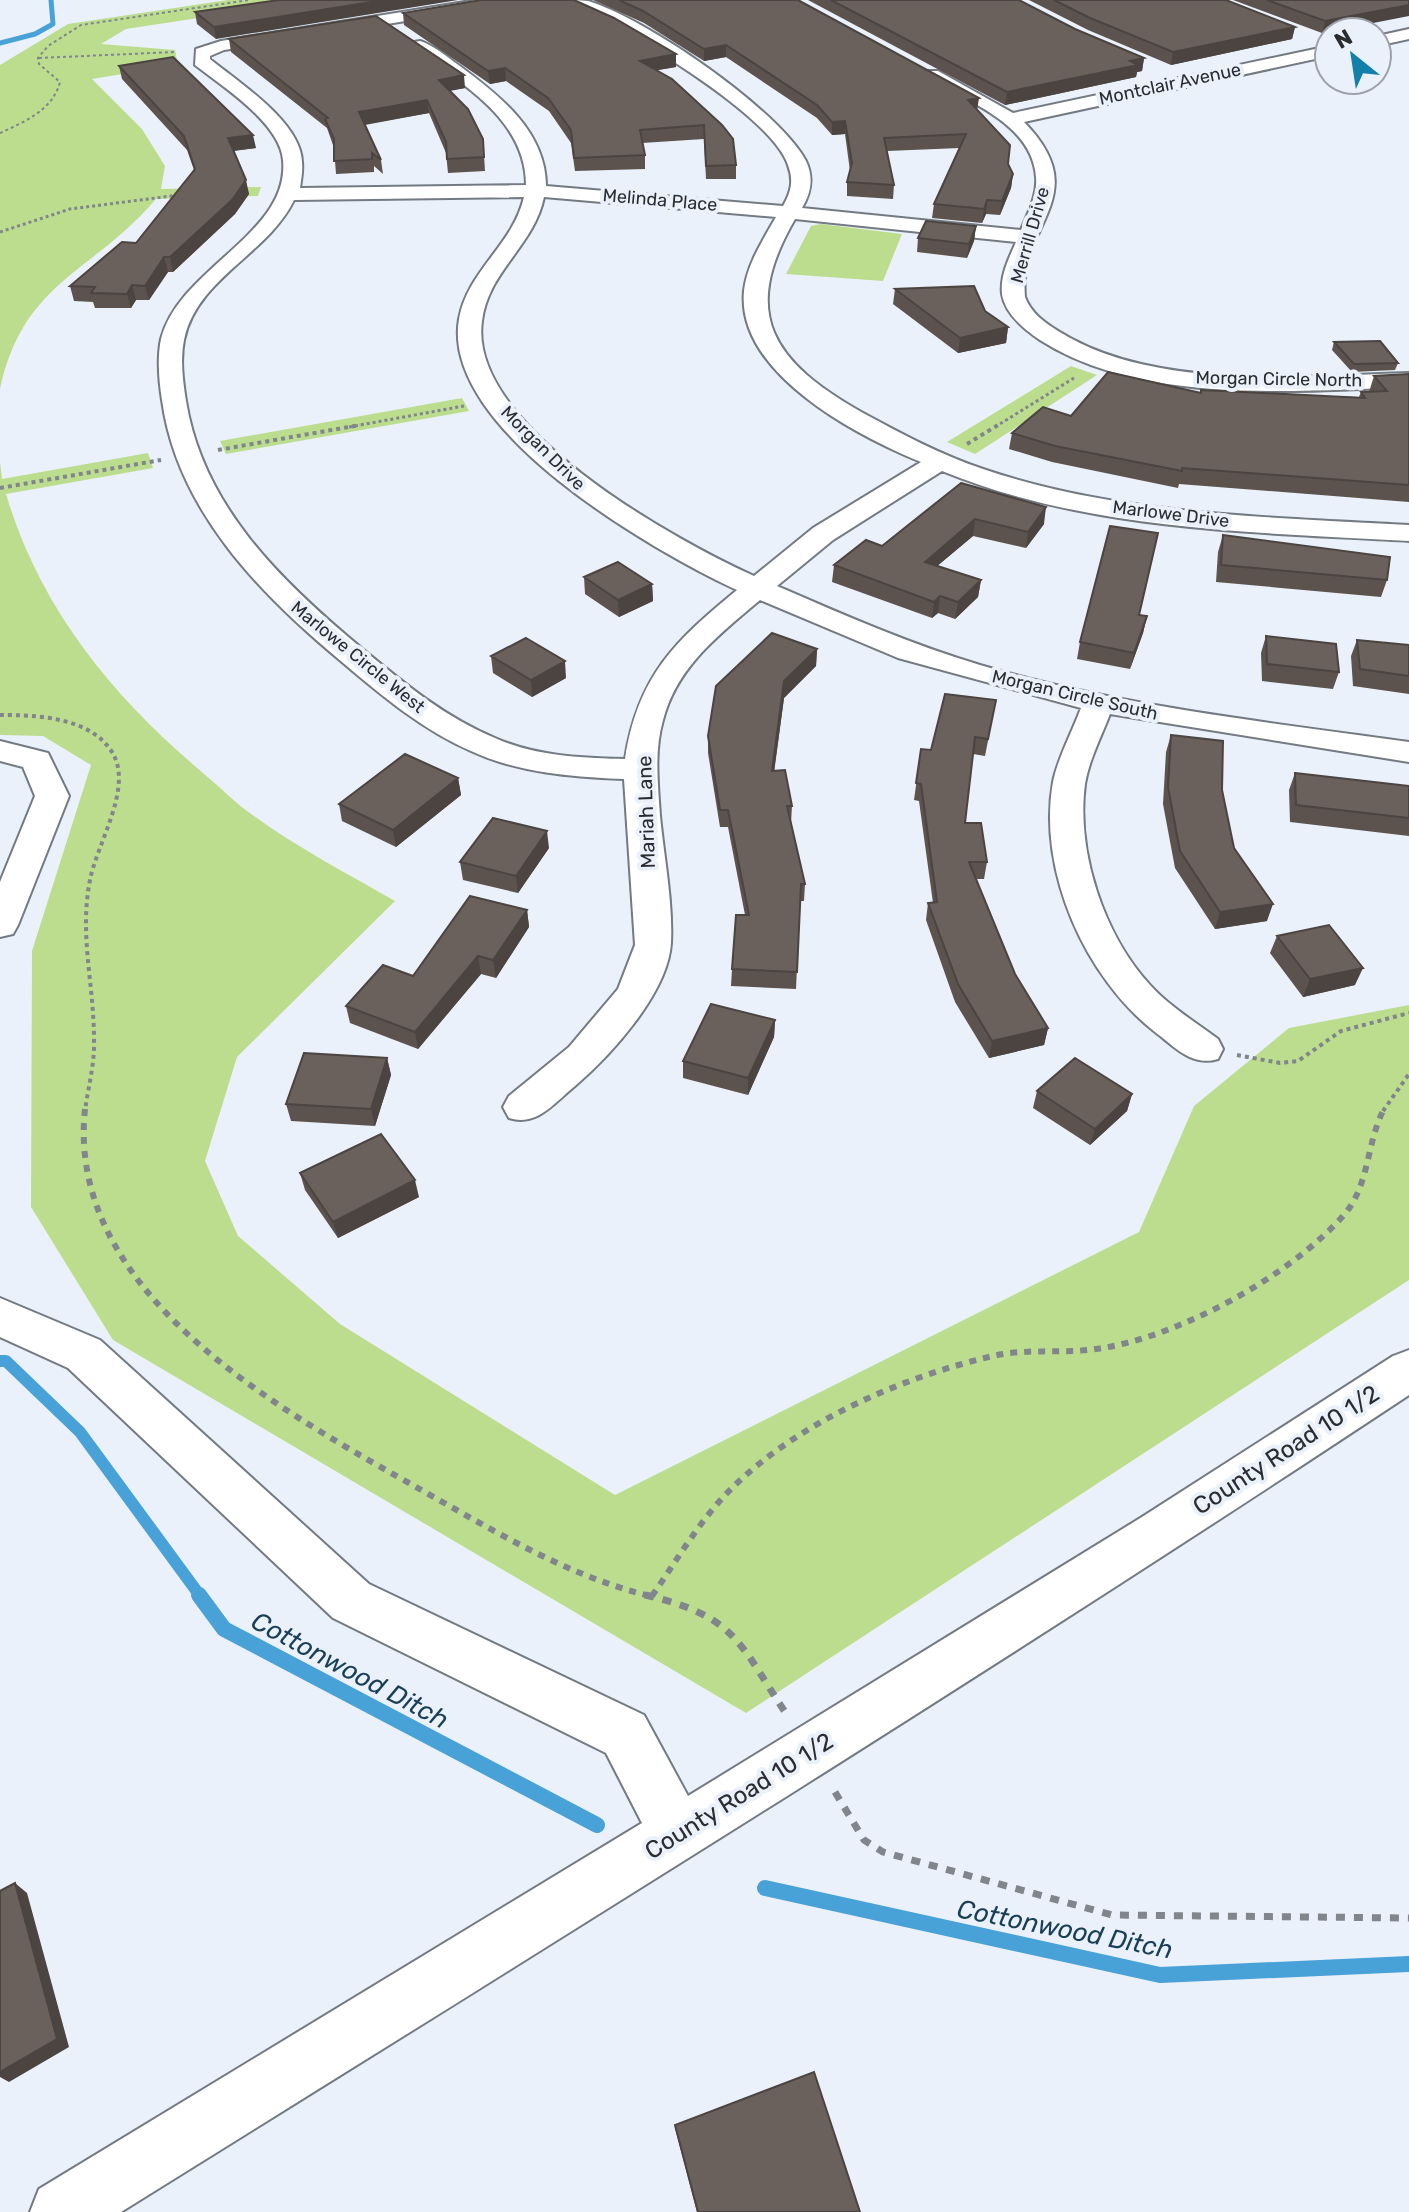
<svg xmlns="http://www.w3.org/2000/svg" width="1409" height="2212" viewBox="0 0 1409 2212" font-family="Rubik,sans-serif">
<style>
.green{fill:#bcdd8e}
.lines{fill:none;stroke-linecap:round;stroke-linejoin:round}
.stream-far2{stroke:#48a2d7;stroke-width:5}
.stream-far1{stroke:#48a2d7;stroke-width:12}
.stream{stroke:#48a2d7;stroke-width:16}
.minor-casing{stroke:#747a82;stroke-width:4}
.path-far4{stroke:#81858c;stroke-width:2;stroke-dasharray:3 3;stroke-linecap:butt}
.path-far3{stroke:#81858c;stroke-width:3;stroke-dasharray:3 3;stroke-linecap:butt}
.path-far2{stroke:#81858c;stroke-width:4;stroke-dasharray:4 4;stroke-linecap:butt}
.path-far1{stroke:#81858c;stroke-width:6;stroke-dasharray:7 7;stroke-linecap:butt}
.path{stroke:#81858c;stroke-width:7;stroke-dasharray:9 9;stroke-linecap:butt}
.minor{fill:#fff;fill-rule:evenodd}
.wall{fill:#5c534f}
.shaded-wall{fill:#4b4440}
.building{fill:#6b615c;stroke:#4b4440;stroke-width:2}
.labels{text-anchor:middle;stroke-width:8;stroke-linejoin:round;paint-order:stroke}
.far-street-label{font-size:18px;fill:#2a2c30;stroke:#eaf1fb}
.street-label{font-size:20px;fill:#2a2c30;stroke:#eaf1fb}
.near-street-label{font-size:24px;fill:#2a2c30;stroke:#eaf1fb}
.near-water-label{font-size:26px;font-style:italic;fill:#193f56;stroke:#eaf1fb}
</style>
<rect width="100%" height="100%" fill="#eaf1fb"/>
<path class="green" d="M228,0H316L126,29L101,44L175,50L178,65L92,79L142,129L165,166L161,189L261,187L258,196L156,199C92,274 24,280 0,389V65L68,24Z
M821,224L902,234L883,281L786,274L811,226Z
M1071,366L1097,375L975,454L947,442Z
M462,398L469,411L226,454L220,441Z
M148,453L153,468L6,494C40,609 113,697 203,773C220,787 236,804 254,816C298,848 348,874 395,901L237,1057L205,1161L238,1236L340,1324L615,1495L1139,1232L1194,1106L1289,1028L1409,1005V1280L746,1713L113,1340L31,1207L32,951L91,765L43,736L0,735V462L2,479Z"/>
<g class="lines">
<path class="stream-far2" d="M0,43L35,34L53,24L51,0"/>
<path class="stream-far1" d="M0,1361H6L80,1432L201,1597"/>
<path class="stream" d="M199,1595L224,1629L597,1825
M765,1888L1160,1975L1409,1964"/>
<g class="minor-casing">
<path id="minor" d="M477,0H514L506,5L224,50L210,56V59C238,82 301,122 302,162C303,171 301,180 300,188L526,185C526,120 462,83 414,50V42L420,41C433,45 446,56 457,64C498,94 546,131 546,186L783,206C791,192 794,181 788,165C773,121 664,54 623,31C605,20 577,14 563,0C571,0 580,0 588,1C645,18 778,109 806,161C814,178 811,193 802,208L1021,230C1027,214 1038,195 1036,177C1032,123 966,100 926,79V71H938L1013,113L1329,46V56L1024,122C1096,196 1018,224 1025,297C1031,313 1044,322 1058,331C1153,391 1301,376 1409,373V387C1294,391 1141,405 1040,340C1025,330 1005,314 1002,294C1000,276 1009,258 1016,242L795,219C739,315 773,362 863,413C902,434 941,455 983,469C1119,515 1267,517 1409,525V541C1254,532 1088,531 942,471L833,540L777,586C844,615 910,644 980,665C1119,706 1265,722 1409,742V762L1110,714C1101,737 1089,760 1085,784C1076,852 1104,935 1150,985C1169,1006 1195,1022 1218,1039L1223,1049L1218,1059C1192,1067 1175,1047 1155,1032C1086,978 1037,871 1053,782C1058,757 1072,733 1081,708L898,658L760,600C720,634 677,666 663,720C654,751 658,784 660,816C664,857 673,902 671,943C668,993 611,1055 575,1086C554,1103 537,1127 509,1118L503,1107L509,1096L569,1047L618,989L635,945L624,779C573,777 518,773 471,751C423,730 382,696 342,662C260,594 177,510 162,400C159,381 157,358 161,339C179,268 290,234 283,160C280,123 222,86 195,65L196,49L221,41ZM524,197C513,245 468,270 459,319C440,429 653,551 737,590C675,641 638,676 625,759C581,758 535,756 495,738C446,718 405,684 365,651C285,585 203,508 186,401C183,382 180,360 184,340C196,279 268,254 294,200ZM544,197L776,217C763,240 747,264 744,291C736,373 857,436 921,462L813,528L754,576C674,540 467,425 482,321C488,271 534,246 544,197Z
M1409,29V39L1377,46V36Z
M0,741L48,753L69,796L18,925L13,934L0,937V882L35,796L23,767L0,761Z
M0,1298L100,1340L369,1584L644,1715L688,1796L1142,1517L1393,1356L1409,1350V1395C985,1676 553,1943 121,2212H30L39,2189L642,1823L606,1753L333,1618L68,1368L0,1337Z"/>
</g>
<path class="path-far4" d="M39,58L175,52
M0,133C24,122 53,110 60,82L39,64L38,58L48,46L81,25L249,0"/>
<path class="path-far3" d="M0,232L70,209L179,195
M349,427L464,406
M995,427L1074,378"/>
<path class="path-far2" d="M967,444L998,425
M218,450L360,425
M0,488L161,460
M0,715C37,715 90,717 112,752C134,787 97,843 90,880C79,934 94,985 94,1039C95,1064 88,1087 85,1111
M1237,1055L1280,1063L1298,1061L1341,1031L1409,1013
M1383,1111L1409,1074"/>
<path class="path-far1" d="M85,1109C65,1296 287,1414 423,1491C498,1533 569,1577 654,1597
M652,1596C677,1560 700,1520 731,1489C798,1422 902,1377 993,1356C1027,1348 1062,1354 1096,1349C1177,1338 1289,1277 1343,1216C1370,1186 1366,1143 1384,1109"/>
<path class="path" d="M645,1595C735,1616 738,1641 785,1712
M835,1792L864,1840L883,1852L1112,1915L1409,1918"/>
<use href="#minor" class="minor"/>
</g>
<path class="wall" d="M279,0L216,39L197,24L195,12Z
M593,0H798L977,110L1013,174L1011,188L1000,215L986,214L982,223L932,218L934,204L960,148L887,151L894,185L893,199L847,196V182L850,171L845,134L832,135L817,118L726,57L704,61L644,23Z
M808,0H1019L1075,29L1144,58L1142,71L1137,72L1136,77L1005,105Z
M1029,0H1226L1295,27L1292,39L1171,65L1088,30Z
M1233,0H1409L1322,33Z
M403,13L676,67L657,70L736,165V179H706L704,139L642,143L645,155V169L575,171L571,143L549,111L506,81L490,84L404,25Z
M229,39L465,88L450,91L483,139L485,171L448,173L446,153L429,113L365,125L381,160L383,174L374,166V172L336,174L334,148L327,128L231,52Z
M119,66L256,148L234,151L249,194L235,214L173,272H168L149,300H136L131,308H95L93,302L74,301L70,286L136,243L194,170L187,150L122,79Z
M976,226L974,241L967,258L917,252L918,238Z
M895,289L985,311L1008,327L1006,343L958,353L893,304Z
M1334,342L1398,363L1395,370L1352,372L1332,350Z
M1409,374V502L1179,484L1178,488L1052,462L1009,449L1012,433L1071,416L1200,393L1359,397L1361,392H1369L1374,376Z
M961,483L1044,524L1026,548L973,536L937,566L981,580L978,597L955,619L938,613L932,618L832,582L834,565L882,546Z
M1223,535L1387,580L1381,597L1216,582L1218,552Z
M584,577L652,584L653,601L619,617L585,594Z
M1147,616L1143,633L1130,669L1077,659L1080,642Z
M1266,636L1339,672L1333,689L1262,681L1261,653Z
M1357,640L1409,645V694L1353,686L1351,656Z
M817,649L816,666L784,698L774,771L792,806L791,823L805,884L804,901H800L796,989L731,986L732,969L745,915L728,827H720L708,753V736Z
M491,656L566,678L532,697L493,673Z
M996,700L985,756L973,754L965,823L987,862L984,879H976L1015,974L1048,1028L1044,1045L989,1058L955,1002L926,920L928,903H933L919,801L914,800L921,749L931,750Z
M1171,735L1234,848L1267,921L1215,929L1175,868L1163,804L1166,752Z
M1295,773L1409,786V836L1290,822L1289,790Z
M458,778L461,795L396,847L342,821L339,804Z
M549,848L518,893L463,880L460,862Z
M527,910L529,927L496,978L481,974L418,1049L350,1023L346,1006L413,976Z
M1277,936L1355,985L1303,997L1270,953Z
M775,1020L774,1037L748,1095L683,1078V1061Z
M387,1058L391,1075L375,1126L291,1121L286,1104Z
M1037,1091L1132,1094L1127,1111L1090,1145L1033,1108Z
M300,1173L419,1197L338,1238L305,1190Z
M675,2125L860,2212H697L676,2132Z"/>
<path class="shaded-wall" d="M384,0H458L216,39L214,27Z
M1409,5V16L1322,33L1325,21Z
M1295,27L1292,39L1171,65L1173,52Z
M726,45V57L704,61V49Z
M676,54V67L641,73L640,61Z
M1144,58L1142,71L1137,72L1136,77L1005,105L1007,92Z
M505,68L506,81L490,84L488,71Z
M464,75L465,88L441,92L439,80Z
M979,98L977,111L968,100Z
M427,100L429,113L361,125L359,112Z
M845,121V134L832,135V122Z
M253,135L256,148L231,151L228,138Z
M1013,174L1011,188L1000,215L1002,201Z
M246,180L249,194L235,214L173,272L170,257Z
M987,200L986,214L982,223L984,209Z
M976,226L974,241L967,258L969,244Z
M164,257L168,272L149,300L145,286Z
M132,285L136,300L131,308L127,294Z
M1008,327L1006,343L958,353L960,338Z
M1046,507L1044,524L1026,548L1028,532Z
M975,519L973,536L923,578L925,562Z
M981,580L978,597L955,619L958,602Z
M652,584L653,601L619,617L618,600Z
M940,596L938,613L932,618L934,602Z
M1147,616L1143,633L1130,669L1134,653Z
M817,649L816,666L784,698L772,788V771L784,681Z
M565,661L566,678L532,697L531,680Z
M458,778L461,795L396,847L393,830Z
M547,831L549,848L518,893L516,876Z
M1273,904L1267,921L1215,929L1220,912Z
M527,910L529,927L496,978L493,960Z
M478,956L481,974L418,1049L415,1032Z
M1363,968L1355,985L1303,997L1310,979Z
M775,1020L774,1037L748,1095V1078Z
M1048,1028L1044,1045L989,1058L992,1041Z
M387,1058L391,1075L375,1126L371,1109Z
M1132,1094L1127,1111L1090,1145L1095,1129Z
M415,1180L419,1197L338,1238L333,1222Z
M15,1883L27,1893L69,2047L9,2082L0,2077V2072Z"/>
<path class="building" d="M279,0H384L214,27L195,12Z
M481,0H574L614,18L676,54L640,61L672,79L722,125L733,139L736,165L706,166L704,125L640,130L645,155L574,158L571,130L548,98L505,68L488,71L403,13Z
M619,0H798L979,98L968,100L1010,145L1008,164L1013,174L1002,201L987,200L984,209L934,204L966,134L884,138L894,185L847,182L852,163L845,121L832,122L817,105L726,45L704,49L643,11Z
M831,0H1019L1075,29L1144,58L1130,61L1138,65L1007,92Z
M1054,0H1226L1295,27L1173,52L1090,18Z
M1267,0H1409V5L1325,21Z
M376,16L464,75L439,80L468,109L483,139L484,157L447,159L446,142L427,100L359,112L381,160L372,153V159L334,161V139L325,119L328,118L229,39Z
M173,57L253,135L228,138L246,180L232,200L170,257H164L145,286L132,285L127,294L91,293L95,287L70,286L122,242L136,243L195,169L184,136L119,66Z
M926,221L976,226L969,244L918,238Z
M974,286L985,311L1008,327L960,338L895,289Z
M1380,341L1398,363L1354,364L1334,342Z
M1108,372L1201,393V390L1365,398L1361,392L1387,391L1374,376L1409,374V485L1182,468V471L1055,446L1012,433L1043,407L1071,416Z
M961,483L1046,507L1028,532L975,519L925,562L981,580L958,602L940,596L934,602L834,565L866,540L882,546Z
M1110,526L1158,533L1139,615L1147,616L1134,653L1080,642Z
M1223,535L1390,557L1387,580L1221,565Z
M618,562L652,584L618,600L584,577Z
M772,633L817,649L784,681L772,771L785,770L792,806H787L805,884H801L797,972L732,969L736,915H749L728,810H720L708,736L716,686Z
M1266,636L1336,644L1339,672L1267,664Z
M526,638L565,661L531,680L491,656Z
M1357,640L1409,645V676L1360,669Z
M945,694L996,700L988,739L975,737L965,823H981L987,862H969L1015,974L1048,1028L992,1041L958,984L928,903L937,902L921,784L916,783L921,749L931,750Z
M1171,735L1223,741L1222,790L1234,848L1273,904L1220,912L1180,851L1168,787Z
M405,754L458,778L393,830L339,804Z
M1295,773L1409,786V818L1296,805Z
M493,818L547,831L516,876L460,862Z
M470,896L527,910L493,960L478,956L415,1032L346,1006L383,965L413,976Z
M1329,925L1363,968L1310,979L1277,936Z
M711,1004L775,1020L748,1078L683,1061Z
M304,1053L387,1058L371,1109L286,1104Z
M1075,1058L1132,1094L1095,1129L1037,1091Z
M381,1134L415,1180L333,1222L300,1173Z
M15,1883L57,2039L0,2072V1891Z
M814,2072L860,2212H698L675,2125Z"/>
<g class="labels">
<g class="far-street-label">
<text transform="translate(1170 84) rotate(-12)" y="6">Montclair Avenue</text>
<text transform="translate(660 200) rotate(5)" y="6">Melinda Place</text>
<text transform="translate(1030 235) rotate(-74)" y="6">Merrill Drive</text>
<text transform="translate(1279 379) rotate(1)" y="6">Morgan Circle North</text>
<text transform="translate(543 448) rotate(45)" y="6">Morgan Drive</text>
<text transform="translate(1171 514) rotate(7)" y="6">Marlowe Drive</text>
<text transform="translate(358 657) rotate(39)" y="6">Marlowe Circle West</text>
<text transform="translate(1075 695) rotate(13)" y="6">Morgan Circle South</text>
</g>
<g class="street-label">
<text transform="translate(646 812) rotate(-92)" y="7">Mariah Lane</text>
</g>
<g class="near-street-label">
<text transform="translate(1286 1450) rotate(-33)" y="8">County Road 10 1/2</text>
<text transform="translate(739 1796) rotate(-32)" y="8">County Road 10 1/2</text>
</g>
<g class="near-water-label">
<text transform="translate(350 1670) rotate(28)" y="9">Cottonwood Ditch</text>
<text transform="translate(1065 1929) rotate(11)" y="9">Cottonwood Ditch</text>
</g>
</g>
<g transform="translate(1353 56) rotate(330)"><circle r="38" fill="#eaf1fb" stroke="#9da2aa" stroke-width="2"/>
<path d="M0-6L14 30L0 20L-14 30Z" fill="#1280a8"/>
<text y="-12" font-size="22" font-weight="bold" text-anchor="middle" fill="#2a2c30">N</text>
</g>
</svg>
